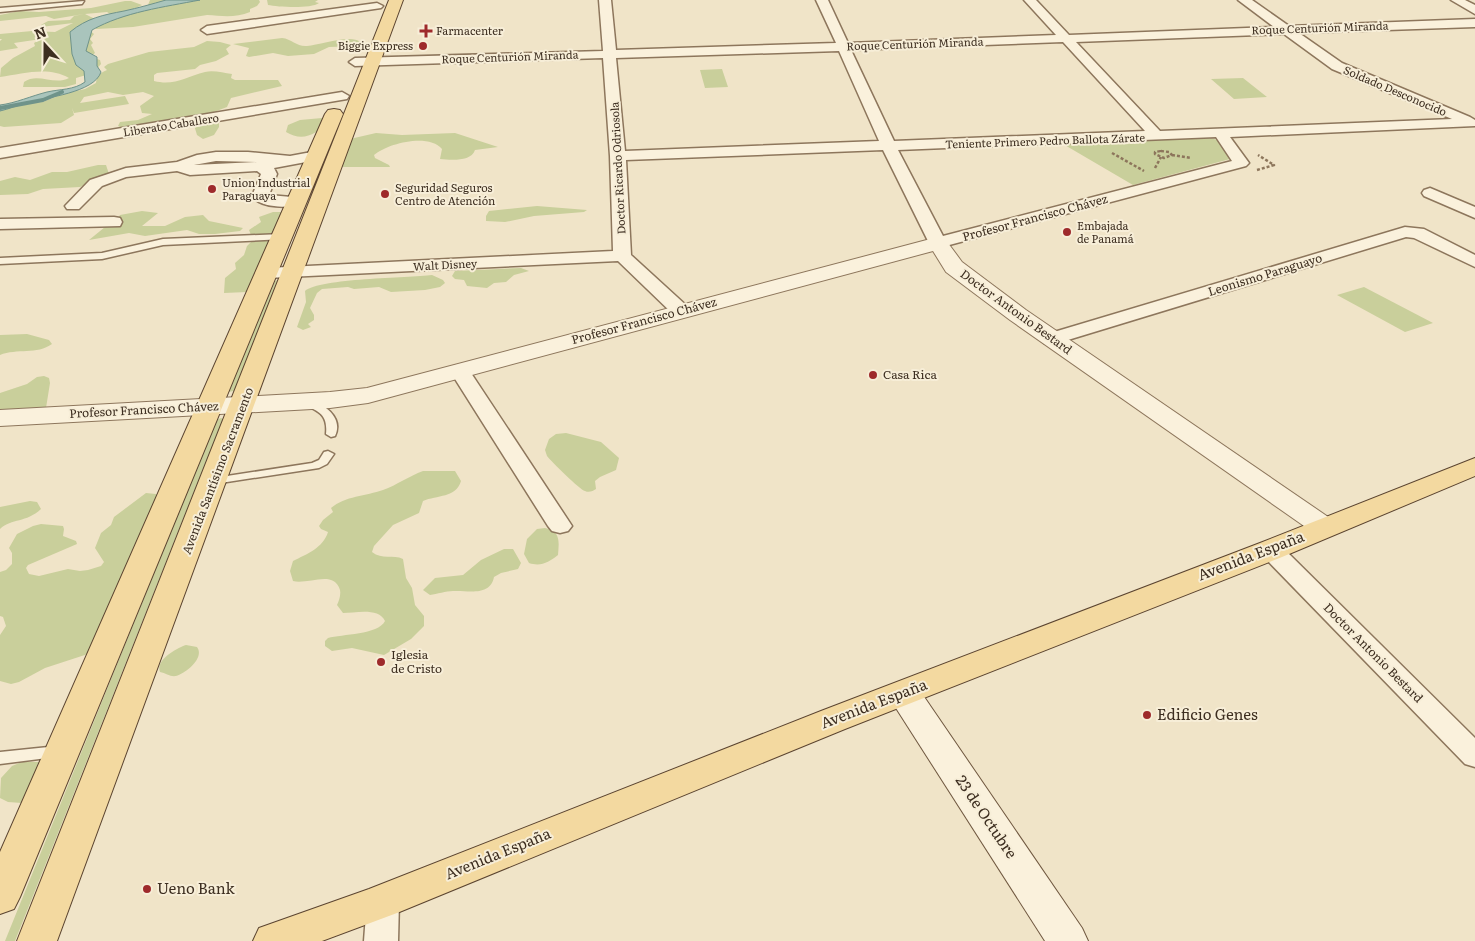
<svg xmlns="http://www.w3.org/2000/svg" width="1475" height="941" viewBox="0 0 1475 941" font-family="Literata,serif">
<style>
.green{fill:#c9cf9b}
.water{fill:#a9c4bc;stroke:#6f938a}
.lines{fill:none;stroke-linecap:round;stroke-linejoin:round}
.stream{stroke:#6f938a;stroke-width:4}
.service-casing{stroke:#8d765c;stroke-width:3}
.minor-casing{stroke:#8d765c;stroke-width:3}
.tertiary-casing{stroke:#8d765c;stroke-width:2}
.secondary-casing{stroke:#6f573f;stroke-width:2}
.primary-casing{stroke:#5b4430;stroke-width:2}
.path-far1{stroke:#8d765c;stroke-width:2;stroke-dasharray:2.5 1;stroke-linecap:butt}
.path{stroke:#8d765c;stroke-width:2.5;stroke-dasharray:3 2;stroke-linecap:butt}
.service{fill:#faf1dc;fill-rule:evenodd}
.minor{fill:#faf1dc;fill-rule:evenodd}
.tertiary{fill:#faf1dc;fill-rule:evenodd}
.secondary{fill:#faf1dc;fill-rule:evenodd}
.primary{fill:#f3d9a0;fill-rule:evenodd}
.poi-dot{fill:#9e2a2b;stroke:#f7eed8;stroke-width:2}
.labels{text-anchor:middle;stroke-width:4;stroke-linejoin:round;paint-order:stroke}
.far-street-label{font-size:11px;fill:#3d2e20;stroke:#f7eed8}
.far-poi-label{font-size:11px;fill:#3d2e20;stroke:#f7eed8;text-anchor:start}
.street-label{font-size:12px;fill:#3d2e20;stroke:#f7eed8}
.poi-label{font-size:12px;fill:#3d2e20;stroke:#f7eed8;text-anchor:start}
.near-street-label{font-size:15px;fill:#3d2e20;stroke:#f7eed8}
.near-poi-label{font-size:15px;fill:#3d2e20;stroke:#f7eed8;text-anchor:start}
</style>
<rect width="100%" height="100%" fill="#f0e4c8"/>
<path class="green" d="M150,0H259L260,2L257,6L250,9V12C236,18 222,16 207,15L133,27L96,29V27L148,5Z
M267,0H318L315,2L319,3C311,9 278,7 268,5Z
M125,1H131L142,5L134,9L110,14L107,12L85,14L95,19L89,30L94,34L90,39L93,43L91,45L95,53L90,57L100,60L101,64L93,73L76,78V84L65,87H23L24,82C38,72 54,86 69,78C48,66 23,74 0,77L1,68L13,58L35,46L34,43L41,39L14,43L18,48L0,51V41L2,39H0V34L32,31L55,32L73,23L41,27V25L48,21L70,20L74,16L84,14L54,19L46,16L0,21V15L20,11L39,12L91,8Z
M282,38C292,39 297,47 307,46C320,45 351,34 360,42L358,46L329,47L314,54L288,56L273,53L249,57L246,56L249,48L233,44Z
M207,41L220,42L231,45L226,49L229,54L216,61L200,65L195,69L157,73L154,75V81C174,86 186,77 205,72C214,70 223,73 232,74L231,78L235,80H278L282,86L231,98L227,107L198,118H180L176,120L125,129L118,126L120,122L138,120L152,114L142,113L140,106L154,96L143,92L123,95L108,92L84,97L80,103L125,96L129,104L74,113L72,108L74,115L61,123L4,127L0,126V106L43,102L63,94L85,89L96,83C97,74 99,74 107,70L104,67L108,64L149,52L194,47Z
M722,69L728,87L705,88L700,70Z
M1243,78L1267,97L1234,99L1211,79Z
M322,118L327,121C317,135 302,142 286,132L288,125L300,120Z
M219,122V127L214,135L203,139L197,135L194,125Z
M376,133L402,135L455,133L498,147L475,150C471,162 451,160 440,159L442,149C429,133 388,143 374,155L375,158L389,165L390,167H343C342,160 348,147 350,139Z
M1211,138L1223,142L1231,156L1230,159L1133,185L1063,144Z
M98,165H106L109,174L80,187L43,189L28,194L0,195V181L15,177L30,180L52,172H67Z
M537,206L587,210L584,212L534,216L505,222L486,221V216L489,211Z
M142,211L158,213L142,226H165L185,217L203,215L209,221L243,228L240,231L215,234H199L187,230L145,236L129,233L89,240L105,227L113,225L120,215Z
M273,212H293L247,292L224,293L225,278L236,269L235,263L244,255L247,246L253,240L249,230L261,222L259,217Z
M521,268L529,271L514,275L506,282L494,283L487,288L467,286L464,280L455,279L452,276L455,271Z
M432,275L443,280L445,283L440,287L425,290L391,292L379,287L354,289L348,287L322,289L317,293L310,308L314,315V320L308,324L311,327L303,330L297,327L306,302L305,291C320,278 408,278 432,275Z
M280,279L281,281L234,391L228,392L275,281Z
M1364,287L1433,323L1405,332L1337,295Z
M27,334L49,340L52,344C37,355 17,348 0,355V335Z
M44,376L49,378L50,383L46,408L0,414V393L27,384L37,377Z
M221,418L223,419L15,941H5L216,420Z
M566,433L601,442L619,458L616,470L600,477L595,481L596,489C593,491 589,493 585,491C580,490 551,461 547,456L545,450L549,439L556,434Z
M423,471H455L461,481C456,498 437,495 423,501L419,513L393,525L374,546L372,552C382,560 393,554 403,559L406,578L412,588L415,605L424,616V626L411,639L384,655L352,648L332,651L325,646V641L328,638C342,634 378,635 385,621C379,607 355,613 343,613L337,605C339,601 341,595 340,590C334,569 308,585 293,581L290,571L293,561C307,554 323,548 328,532L321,529L319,526L323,520L333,512L331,508C345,496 366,496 383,490C397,485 409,476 423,471Z
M146,493L156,494L162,499L94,652L45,668L19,682L11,684L0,681V635L6,626L3,617L0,616V572L6,570L12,564V553L9,548L17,534L33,526L41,524L63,526L64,529L63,536L76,541L77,544L28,565L26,568L29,574L39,576L68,569L80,571L88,570L101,566L104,562L95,548L101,533L111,525L114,517Z
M30,501L37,502L41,509C26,523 12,518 0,529V507Z
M545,528C561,531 559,542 558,555C549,562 541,567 529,563L524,554L527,539L537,529Z
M504,549H513L521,563L518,569L501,573L494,577C490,597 468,590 453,591C446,591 437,594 430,595L423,590L435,578L463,575L481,560Z
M186,645L197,647C205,658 186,673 176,676C170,677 166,673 160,672C155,660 177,648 186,645Z
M22,762H40L22,803L8,802L0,798L1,778L12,766Z"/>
<path class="water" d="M166,0H200C164,7 124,12 92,30L86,51L97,57V66L101,72C94,93 46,97 27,103C18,105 9,109 0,111V105C16,103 31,96 47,92C60,89 74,90 85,82L84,71L76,65L72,54L70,32C87,18 103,15 124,11C138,8 152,4 166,0Z"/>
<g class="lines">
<path class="stream" d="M0,108L43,100L62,92"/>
<g class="service-casing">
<path id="service" d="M84,1L82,4L0,12V8Z
M282,234L286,237L285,239L163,245L102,259L0,264V258L102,253L163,239Z
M306,398C323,403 344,417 335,436L331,437L326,434C328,413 318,412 302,403L301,401Z
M328,451L334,454L327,464L319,468L214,484L208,481L214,478L312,463L319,460L324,452Z
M58,746L63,748L65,752L63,756L0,764V752Z"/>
</g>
<g class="minor-casing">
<path id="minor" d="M599,0H611L616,50L836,43L816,0H828L848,43L1056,35L1024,0H1036L1069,35L1274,27L1238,0H1252L1289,26L1475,19V27L1299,33L1342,63L1470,117L1475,120V126L1230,137L1249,163L1246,166L938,248L932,247L929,243L883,150L626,160L631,255L688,307L690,311L688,315L681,317L674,315L618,261L267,278L261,277L258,273L261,269L267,268L613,251L610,156L603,58L355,66L349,62L355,58L603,51ZM1284,34L1332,69L1452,119L1160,131L1076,42ZM1063,42L1145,131L894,141L851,50ZM839,51L879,141L625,151L616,58ZM1216,137L1232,161L943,236L898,150Z
M1451,0H1465L1475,5V14Z
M377,3L383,6L381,8L207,34L201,30L207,26Z
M342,92L349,96L347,99L0,158V148Z
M317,151L322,153L325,156L322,159L274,168L277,174L269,195L303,198L305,201L303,204C289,208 261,209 252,196L261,174L257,171L190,175L177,171L126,177L102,186L79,209H67L65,206L90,180L126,168L177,162L197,155L216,152H248L290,156ZM216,161L257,162L194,165Z
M1430,188L1475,207V218L1424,196L1422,193L1424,190Z
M114,217L120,218L122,222L120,226L0,229V219Z
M1405,227L1424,229L1475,255V267L1414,238L1406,237L1058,343L1051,345L1044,343L1041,339L1044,335Z
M460,365L467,367L572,526L568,531L560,533L552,531L548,526L450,371L453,367Z
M1271,542L1280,545L1475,738V767L1465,764L1262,555L1259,550L1262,545Z
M383,887L395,891L399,901L398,941H364L367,901L371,891Z"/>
</g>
<g class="tertiary-casing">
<path id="tertiary" d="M938,237L945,239L962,262L1026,310L1334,521L1339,527L1334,533L1324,536L1314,533L1010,320L946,272L933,251L368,403L330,408L0,426V410L330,392L367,388Z"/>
</g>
<g class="secondary-casing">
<path id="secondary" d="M904,682L916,685L1082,928L1088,941H1045L887,694L892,685Z"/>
</g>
<g class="primary-casing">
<path id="primary" d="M389,0H403L57,941H17Z
M334,109L340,110L343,114L20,897L14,909L0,914V852L325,114L328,110Z
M1475,458V476L1282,557L845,729L397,913L322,941H253L259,928L369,889L821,711L1260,543Z"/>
</g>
<path class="path-far1" d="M1160,151H1163"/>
<path class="path" d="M1161,151L1169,152L1172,155L1164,158L1155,154V152Z
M1112,153L1144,171
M1172,155L1191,158
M1155,168L1161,157
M1257,170L1274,165L1258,155"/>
<use href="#service" class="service"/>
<use href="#minor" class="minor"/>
<use href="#tertiary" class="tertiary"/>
<use href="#secondary" class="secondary"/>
<use href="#primary" class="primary"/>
</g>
<g class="poi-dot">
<path d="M423.5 23.5h5v5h5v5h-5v5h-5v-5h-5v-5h5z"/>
<circle cx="423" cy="46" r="5"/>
<circle cx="212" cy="189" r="5"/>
<circle cx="385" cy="194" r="5"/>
<circle cx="1067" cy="232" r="5"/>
<circle cx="873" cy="375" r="5"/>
<circle cx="381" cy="662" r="5"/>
<circle cx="1147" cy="715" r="5"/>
<circle cx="147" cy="889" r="5"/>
</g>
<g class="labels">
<g class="far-street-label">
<text transform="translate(1320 28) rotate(-2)" y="4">Roque Centurión Miranda</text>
<text transform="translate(915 44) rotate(-2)" y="4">Roque Centurión Miranda</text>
<text transform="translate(510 57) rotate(-2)" y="4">Roque Centurión Miranda</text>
<text transform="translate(1395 91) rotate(23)" y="4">Soldado Desconocido</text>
<text transform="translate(171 125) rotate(-9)" y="4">Liberato Caballero</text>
<text transform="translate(1045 141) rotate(-2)" y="4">Teniente Primero Pedro Ballota Zárate</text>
<text transform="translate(618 168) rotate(-93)" y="4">Doctor Ricardo Odriosola</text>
<text transform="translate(445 265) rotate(-3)" y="4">Walt Disney</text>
</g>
<g class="far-poi-label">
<text x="436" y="35">Farmacenter</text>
<text x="413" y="50" text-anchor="end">Biggie Express</text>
<text x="222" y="187">Union Industrial<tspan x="222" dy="13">Paraguaya</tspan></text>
<text x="395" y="192">Seguridad Seguros<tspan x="395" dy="13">Centro de Atención</tspan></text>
<text x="1077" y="230">Embajada<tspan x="1077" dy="13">de Panamá</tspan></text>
</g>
<g class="street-label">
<text transform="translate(1035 218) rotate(-15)" y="4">Profesor Francisco Chávez</text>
<text transform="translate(1265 275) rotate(-17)" y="4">Leonismo Paraguayo</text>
<text transform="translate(1016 312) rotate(36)" y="4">Doctor Antonio Bestard</text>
<text transform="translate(644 321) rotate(-15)" y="4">Profesor Francisco Chávez</text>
<text transform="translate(144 410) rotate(-3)" y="4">Profesor Francisco Chávez</text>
<text transform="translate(218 471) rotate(-69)" y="4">Avenida Santísimo Sacramento</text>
<text transform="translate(1373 653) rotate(45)" y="4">Doctor Antonio Bestard</text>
</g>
<g class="poi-label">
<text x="883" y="379">Casa Rica</text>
<text x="391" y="659">Iglesia<tspan x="391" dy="14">de Cristo</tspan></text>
</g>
<g class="near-street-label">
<text transform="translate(1251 556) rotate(-21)" y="5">Avenida España</text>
<text transform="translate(874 704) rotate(-21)" y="5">Avenida España</text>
<text transform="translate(986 817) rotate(56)" y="5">23 de Octubre</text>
<text transform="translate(498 854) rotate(-22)" y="5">Avenida España</text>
</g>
<g class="near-poi-label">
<text x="1157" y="720">Edificio Genes</text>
<text x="157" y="894">Ueno Bank</text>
</g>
</g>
<g transform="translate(45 45) rotate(339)" stroke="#f7eed8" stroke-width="4" paint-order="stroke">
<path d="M0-4L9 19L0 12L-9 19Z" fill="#3d2e20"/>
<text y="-8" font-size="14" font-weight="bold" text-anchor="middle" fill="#3d2e20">N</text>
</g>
</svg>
